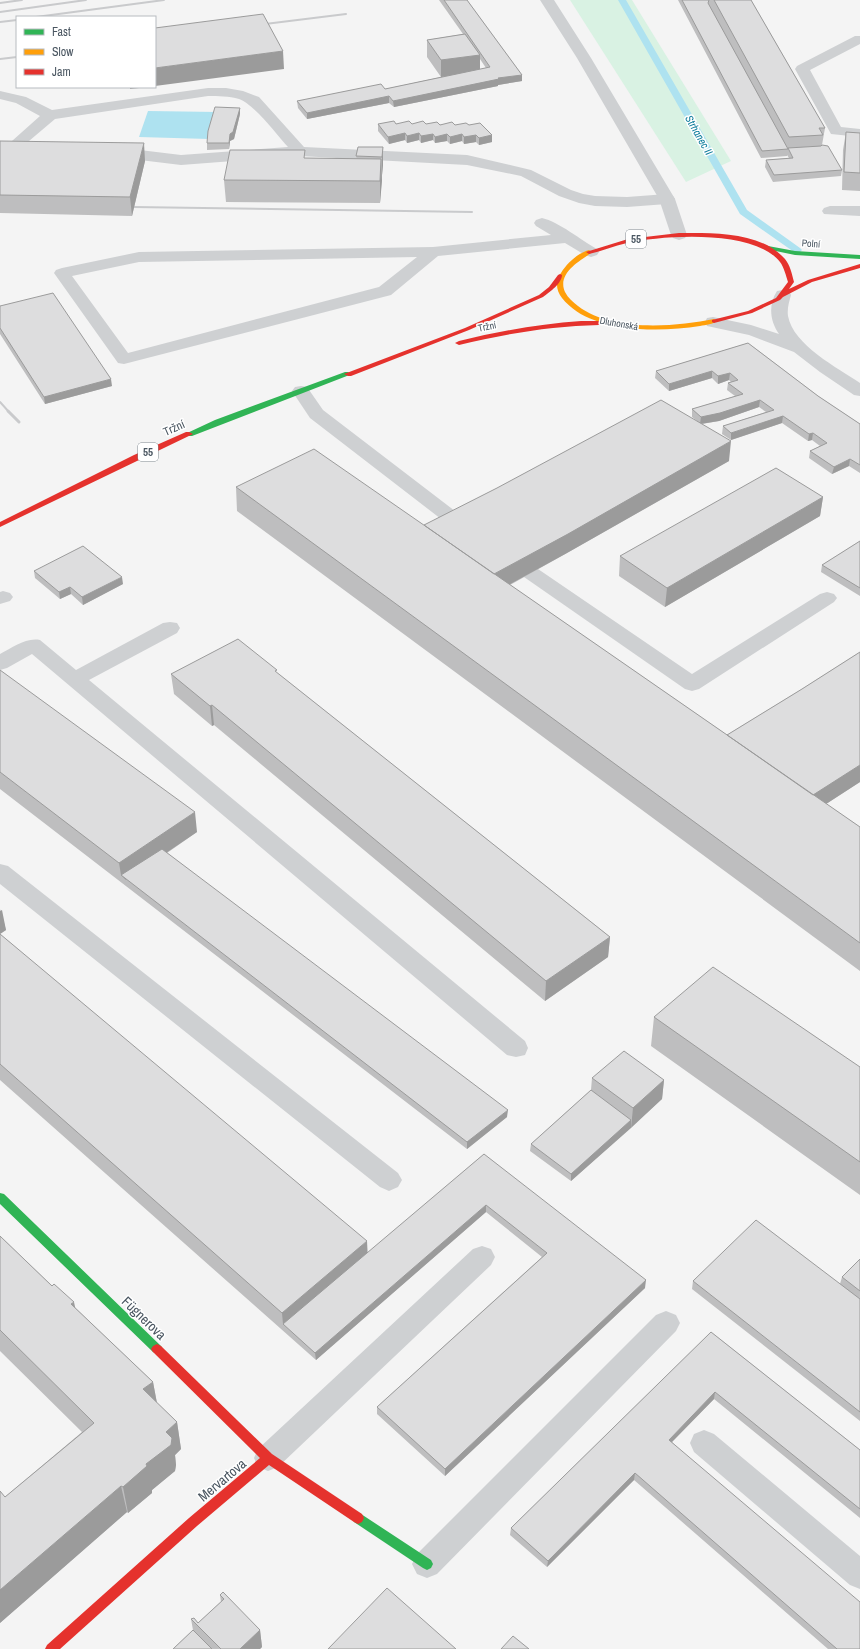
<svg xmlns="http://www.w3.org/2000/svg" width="860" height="1649" viewBox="0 0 860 1649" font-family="'Archivo Narrow',sans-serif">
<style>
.green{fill:#d9f2e3}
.water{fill:#aee2f0}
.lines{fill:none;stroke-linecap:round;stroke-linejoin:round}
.stream{fill:#aee2f0;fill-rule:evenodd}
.lane{fill:#ced0d2;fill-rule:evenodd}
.street{fill:#ced0d2;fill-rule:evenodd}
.fast{fill:#30b455;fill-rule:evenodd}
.slow{fill:#ff9f0a;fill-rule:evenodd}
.jam{fill:#e5322d;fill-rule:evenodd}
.rail-far1{stroke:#c9cacc;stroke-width:2}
.rail{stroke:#c9cacc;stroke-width:3}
.wall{fill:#bebebf;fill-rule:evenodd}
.shaded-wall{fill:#9b9b9b}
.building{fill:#ddddde;stroke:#9b9b9b}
.labels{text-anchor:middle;stroke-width:3;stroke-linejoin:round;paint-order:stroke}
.far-street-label{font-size:10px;fill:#4a5661;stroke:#fff}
.far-water-label{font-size:11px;font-style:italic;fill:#0c7c9b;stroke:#fff}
.shield{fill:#fff;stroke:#808990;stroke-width:1}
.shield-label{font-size:11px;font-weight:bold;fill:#4a5661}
.street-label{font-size:12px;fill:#4a5661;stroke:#fff}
.near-street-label{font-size:14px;fill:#4a5661;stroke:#fff}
</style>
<rect width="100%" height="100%" fill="#f4f4f4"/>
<path class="green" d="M570,0H632L731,161L686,182Z"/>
<path class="water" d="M148,111L218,112L209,139L139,137Z"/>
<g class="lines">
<path class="stream" d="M618,0H626L747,210L800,248L802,250L800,252H794L740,214Z"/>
<path class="lane" d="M855,36H860V44L810,70L841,127L860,129V137L831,134L795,69L797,66Z
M208,88H226L243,91L259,97L304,147L467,155L531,170L571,190L583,194L595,196L627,197L667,194L673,196L675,199L673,202L667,204L627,207L595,206L579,203L559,196L521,176L467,165L300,156L181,165L115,157L110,155L107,152L110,149L115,147L181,155L288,147C277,135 254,104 239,99C229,96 218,96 208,96L55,119L16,152L11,154L6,152L3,149L40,116L16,103L0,99V91L26,97L52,110Z
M830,206H860V216L824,214L822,211L824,208Z
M542,218C559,222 581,240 597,249L599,252L597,255L591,257L585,255L565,243L438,256L391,295L124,364L118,363L54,273L56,270L62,268L139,252L433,247L551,235L536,226L534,223L536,220ZM417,257L379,287L128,353L72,276L139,262Z
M301,386L307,387L323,410L468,521L470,525L468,529L461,531L454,529L310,418L292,391L295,387Z
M531,567L538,569L692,674L820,594L827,592L834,594L837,598L834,602L699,689L692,691L685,689L524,577L521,573L524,569Z
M3,591L10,593L13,597L10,601L0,604V592Z
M170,622L177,623L180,628L177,633L89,680L525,1041L528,1048L525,1055L516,1057L507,1055L32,654L7,668L0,670V654C12,648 26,637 40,640L76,670L163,623Z
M0,864L8,866L398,1173L402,1180L398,1187L389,1191L380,1187L0,884Z
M482,1246L491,1249L495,1257L491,1265L278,1467L268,1471L258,1467L254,1458L258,1449L473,1249Z
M666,1311L676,1315L680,1323L676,1331L437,1574L427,1578L417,1574L412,1564L417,1554L656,1315Z
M704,1430L714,1434L860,1556V1589L850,1585L694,1452L690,1443L694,1434Z"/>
<path class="street" d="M540,0H554L591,58L675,199L687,235L685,238L679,240L673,238L671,235L659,199L577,58Z
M783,290L789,291L791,295C789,302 787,309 788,316C793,345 838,368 860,383V396L854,395L820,372L794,352L749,335L707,326L705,322L707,318L713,317L751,325L779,334C770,321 768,305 777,291Z"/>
<path class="fast" d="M768,246L795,251L860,255V259L795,255L766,249V247Z
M345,372H348L352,374L192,436H189L185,434L215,420Z
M0,1193L4,1194L161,1346L163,1349L161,1352L157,1354L153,1352L0,1204Z
M358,1512L431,1560L433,1564L431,1568L427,1570L423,1568L354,1522L352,1518L354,1514Z"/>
<path class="slow" d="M589,250L592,252L591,253C578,262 557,274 565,292C568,298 573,302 578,306C612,332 674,327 714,319L717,321C713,324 706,325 700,326C668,331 625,332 594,320C582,316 570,308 562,298C556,290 555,281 561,273C567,263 578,253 589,250Z"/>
<path class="jam" d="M679,233C713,233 760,231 785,259C790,265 792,274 794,282L789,289L808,280L860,264V268L812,282L783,297L780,300L752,313L714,323L712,322V320L748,311L776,298L788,282C786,276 784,267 780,262C754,229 664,235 627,243C614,246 602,251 589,254L586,252L628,239Z
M560,274L562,275C562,283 550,292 543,297L469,330L351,376H348L344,374L465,328L539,295L549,287L558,275Z
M581,321H599L602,323L599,325C551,326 505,334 459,345L455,343L459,341C499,331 540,324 581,321Z
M186,432H189L193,434L0,527V522L134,455Z
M157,1344L161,1346L272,1454L362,1514L364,1518L362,1522L358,1524L354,1522L269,1465L197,1526L60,1649H45L47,1645L189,1518L260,1458L153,1352L151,1349L153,1346Z"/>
<path class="rail-far1" d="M0,3L22,0
M0,12L86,0
M36,17L164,0
M0,22L17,20
M257,25L346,14
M0,59L17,57
M133,207L472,212
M0,402L9,412"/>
<path class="rail" d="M8,411L19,422"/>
</g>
<path class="wall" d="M439,0H467L522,75V81L498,85V86L394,107L389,103L307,119L298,108L297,101L385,89L441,77L427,57V40L463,34ZM480,59L486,68L480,70Z
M678,0H751L825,128L822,145L842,170L841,176L773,182L765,167L766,160L789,158L787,155V156L761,158Z
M240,114L234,139L230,141L229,149L207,150V143Z
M378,124H396L455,125L492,135V142L479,145L476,142L464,144L462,141L450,144L447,141L435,143L433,140L421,143L419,140L407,143L405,140L389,144L378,131Z
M846,132L860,133V191L842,190L843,150Z
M0,141L145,161L132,216L0,213Z
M383,147V165L382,175L380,203L226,202L224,180L305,158L357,159L356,156Z
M0,306L112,386L45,404L0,334Z
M748,343L818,396L860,424V473L849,466L832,474L809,458L810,451L820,446L812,440L808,441L782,423L731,440L722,434L723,426L766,412L759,407L719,421L702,424L729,461L567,553L510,585L727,735L802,689L860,652V782L826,804L860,827V971L237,511L236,487L424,525L697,421L692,417V409L735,396L727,390L728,383L731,382L729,380L718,384L712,378L669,391L655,378L656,371Z
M823,497L820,516L665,607L619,576L620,556Z
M860,541V596L821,572L822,565Z
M34,571L123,584L83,605L71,594L60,599L35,578Z
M0,670L197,832L167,853L507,1117L467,1149L0,789Z
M277,673L610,937L608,957L545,1001L214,725L212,726L174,694L171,674Z
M0,909L6,930L0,934L368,1253L484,1154L645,1288L445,1476L377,1414V1407L542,1257L486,1212L316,1360L0,1080Z
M654,1017L860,1067V1195L651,1046Z
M592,1078L664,1080L662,1099L571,1181L530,1151L531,1144L591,1090Z
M0,1236L153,1382L157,1403L177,1422L181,1449L175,1455L176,1465L175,1471L152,1490V1493L128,1513L127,1512L0,1623V1491L5,1497L82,1432L0,1351Z
M860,1259V1421L692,1289L693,1281L840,1284L842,1277Z
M711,1332L860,1450V1518L714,1399L672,1442L860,1649H828L634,1480L547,1567L510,1535L511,1528Z
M220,1595L260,1630L262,1647L260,1649H173L193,1630L191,1619L198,1623L221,1602Z"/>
<path class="shaded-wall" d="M283,51L284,69L155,86V68Z
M480,55V72L441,77V60Z
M522,75V81L498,85V86L394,107L393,101L498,78Z
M130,87H148L130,89Z
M389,96V103L307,119V113Z
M240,108V114L234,139L230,141L229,149V143L230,134Z
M405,133V140L389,144L388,137Z
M419,133V140L407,143V136Z
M433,134V140L421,143V136Z
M447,134V141L435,143V137Z
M462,134V141L450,144V137Z
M476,135V142L464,144V137Z
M492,135V142L479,145V138Z
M144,143L145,161L132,216L130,197Z
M383,147V165L382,175V157Z
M381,159L382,181L380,203V181Z
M712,371V378L669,391V384Z
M730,373L729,380L718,384V376Z
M111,379L112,386L45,404L44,397Z
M760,400L759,407L719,421L700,424L701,417Z
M783,416L782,423L731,440V433Z
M813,433L812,440L808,441L809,434Z
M731,441L729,461L567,553L490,595L491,576Z
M850,459L849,466L832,474L834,467Z
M823,497L820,516L665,607L667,588Z
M122,577L123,584L83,605L82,597Z
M70,587L71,594L60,599L59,592Z
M212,705L214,725L212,726L210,706Z
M860,765V782L806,817L809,797Z
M195,812L197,832L126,880L121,875L119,863Z
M2,910L6,930L0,934V911Z
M610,937L608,957L545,1001L546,981Z
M664,1080L662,1099L631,1128L633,1108Z
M508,1110L507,1117L467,1149V1142Z
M631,1120V1128L571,1181V1174Z
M486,1205V1212L316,1360L315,1353Z
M367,1241L368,1260L283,1324L282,1313Z
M646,1280L645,1288L445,1476V1469Z
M74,1302L80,1330L71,1304Z
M153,1382L158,1409L143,1389Z
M715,1392L714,1399L668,1446L669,1440Z
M177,1422L181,1449L175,1455L176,1465L175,1471L152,1490V1493L128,1513L123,1487L146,1464L166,1432Z
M635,1473L634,1480L547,1567L548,1561Z
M121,1486L127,1512L0,1623V1590Z
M260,1630L262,1647L260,1649H240Z"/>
<path class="building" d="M444,0H467L522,75L498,78L499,79L393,101L389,96L307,113L297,101L381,84L385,89L490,67Z
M682,0H709L708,3L788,149L762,151Z
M714,0H751L825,128H819L823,135L789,137Z
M263,14L283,51L155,68V28Z
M465,34L480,55L441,60L427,40Z
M215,107L240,108L233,132L230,134L229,143H207L208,131Z
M394,121L396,124L409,121L412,124L423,121L426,124L437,122L440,125L452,122L455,125L466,123L469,125L480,123L492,135L479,138L476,135L464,137L462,134L450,137L447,134L435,137L433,134L421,136L419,133L407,136L405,133L388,137L378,124Z
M846,132L860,133V173L844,172Z
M0,141L144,143L130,197L0,195Z
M822,145L828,146L842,170L774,175L766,160L793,158L788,148L821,146Z
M358,147H383L382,157L356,156Z
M230,150H305L304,158L381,159L380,181L224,180Z
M53,293L111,379L44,397L0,328V306Z
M748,343L818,396L860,424V465L850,459L834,467L810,451L827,443L813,433L809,434L783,416L731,433L723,426L774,410L760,400L720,413L701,417L692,409L743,394L728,383L738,380L730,373L718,376L712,371L669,384L656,371Z
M661,400L731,441L568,534L494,574L424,525L497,488Z
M314,449L860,827V943L236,487Z
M776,468L823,497L667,588L620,556Z
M860,541V588L822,565Z
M83,546L122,577L82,597L70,587L59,592L34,571Z
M238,639L277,670L275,671L610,937L546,981L212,705L210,706L171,674Z
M860,652V765L813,795L727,735L802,689Z
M0,670L195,812L119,863L0,772Z
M162,849L508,1110L467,1142L121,875Z
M0,934L367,1241L282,1313L0,1064Z
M713,967L860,1067V1162L654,1017Z
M624,1051L664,1080L633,1108L592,1078Z
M591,1090L631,1120L571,1174L531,1144Z
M484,1154L646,1280L445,1469L377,1407L547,1253L486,1205L315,1353L283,1324Z
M756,1220L860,1299V1412L693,1281Z
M0,1236L52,1286L54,1284L74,1302L71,1304L153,1382L143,1389L177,1422L166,1432L172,1438L171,1445L146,1464L147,1466L123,1487L121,1486L0,1590V1491L5,1497L94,1423L0,1330Z
M860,1259V1291L842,1277Z
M711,1332L860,1450V1509L715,1392L669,1440L860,1602V1649H837L635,1473L548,1561L511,1528Z
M387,1588L456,1649H328Z
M223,1592L260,1630L240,1649H221L191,1619L194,1618L198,1623L224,1599L220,1595Z
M193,1630L212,1649H173Z
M513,1636L529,1649H501Z"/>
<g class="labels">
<g class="far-street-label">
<text transform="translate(811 243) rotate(4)" y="4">Polní</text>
<text transform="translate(619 323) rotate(10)" y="4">Dluhonská</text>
<text transform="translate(487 326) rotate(-12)" y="4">Tržní</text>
</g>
<g class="far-water-label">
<text transform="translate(699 135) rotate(60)" y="4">Strhanec II</text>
</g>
<g class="shield">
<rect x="626" y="230" width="20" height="18" rx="3"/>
<rect x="138" y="443" width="20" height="18" rx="3"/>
</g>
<g class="shield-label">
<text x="636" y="243">55</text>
<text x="148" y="456">55</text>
</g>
<g class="street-label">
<text transform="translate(174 428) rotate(-24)" y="4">Tržní</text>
</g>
<g class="near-street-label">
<text transform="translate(144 1318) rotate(44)" y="5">Fügnerova</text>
<text transform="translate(222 1480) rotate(-40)" y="5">Mervartova</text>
</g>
</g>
<rect x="16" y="16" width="140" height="72" fill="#ffffff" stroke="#b7bbc0"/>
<rect x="24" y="29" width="20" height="6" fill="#30b455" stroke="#b7bbc0"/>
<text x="52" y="36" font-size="12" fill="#4a5661">Fast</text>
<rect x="24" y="49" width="20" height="6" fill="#ff9f0a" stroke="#b7bbc0"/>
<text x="52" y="56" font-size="12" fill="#4a5661">Slow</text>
<rect x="24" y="69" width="20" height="6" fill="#e5322d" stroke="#b7bbc0"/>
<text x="52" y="76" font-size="12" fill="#4a5661">Jam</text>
</svg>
